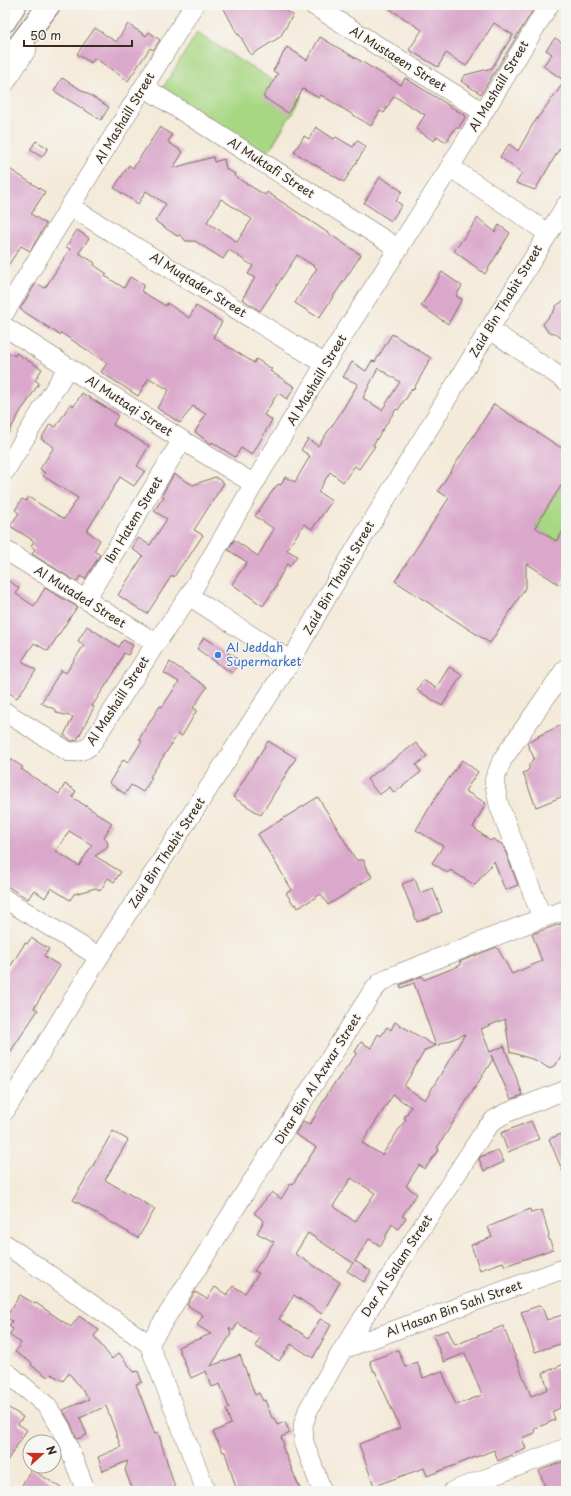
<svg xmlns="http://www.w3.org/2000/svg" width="571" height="1496" viewBox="0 0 571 1496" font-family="'Playpen Sans',sans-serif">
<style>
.green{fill:#a8d784;stroke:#728051}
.building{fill:#daa8cb;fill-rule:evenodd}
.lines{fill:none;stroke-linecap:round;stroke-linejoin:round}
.minor-casing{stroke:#7c6d5f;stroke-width:20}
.highway-casing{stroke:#7c6d5f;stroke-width:24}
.minor{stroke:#fff;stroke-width:19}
.highway{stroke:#fff;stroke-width:22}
.shop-dot{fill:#3f7fe0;stroke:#f6f6f2;stroke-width:1.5}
.labels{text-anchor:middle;stroke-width:3;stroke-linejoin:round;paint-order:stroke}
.street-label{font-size:12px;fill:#3b2a1e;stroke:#f6f6f2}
.shop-label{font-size:12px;fill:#366cbe;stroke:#f6f6f2;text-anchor:start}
</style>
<rect width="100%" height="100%" fill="#f6f6f2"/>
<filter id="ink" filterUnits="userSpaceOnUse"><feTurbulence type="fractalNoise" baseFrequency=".025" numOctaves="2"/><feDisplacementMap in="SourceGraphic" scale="8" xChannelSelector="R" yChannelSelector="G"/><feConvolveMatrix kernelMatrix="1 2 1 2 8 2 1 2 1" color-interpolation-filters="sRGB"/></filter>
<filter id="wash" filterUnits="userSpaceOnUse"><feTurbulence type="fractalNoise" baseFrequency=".012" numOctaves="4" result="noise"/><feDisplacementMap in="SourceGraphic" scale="16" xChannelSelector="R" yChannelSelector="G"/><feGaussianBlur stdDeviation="0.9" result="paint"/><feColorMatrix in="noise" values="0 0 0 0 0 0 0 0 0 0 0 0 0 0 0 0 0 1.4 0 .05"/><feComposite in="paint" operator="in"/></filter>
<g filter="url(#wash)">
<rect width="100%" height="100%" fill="#f4ead9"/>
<path class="green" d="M197,33L301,98L267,154L162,89Z
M563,483L566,485V527L556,541L535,527Z"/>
<g id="blocks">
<path class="building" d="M222,5H276L293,15L280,37L251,55L239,34L238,35Z
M384,5H536L481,94L461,81L465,75L492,68L513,35L494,23L466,66L446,53L438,67L409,50L422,30Z
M128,24L146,36L149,32L160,40L153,50L150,48L128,81L95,58L91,63L77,54L95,28L116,42Z
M320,37L401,85L405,78L466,116L458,129L456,127L446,142L437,136L434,141L416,129L425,115L394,96L384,113L380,111L371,126L321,95L319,98L303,89L288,113L263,97L278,74L273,71L287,47L307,60Z
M555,38L566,45V138L535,190L516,183L522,173L500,157L509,144L518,151L533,124L565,81L543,66L552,54L546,50Z
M62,78L109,107L101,120L54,91Z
M160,127L172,135L168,142L183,152L173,168L213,157L214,162L224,159L226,169L235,174L234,176L265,195L267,192L361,255L319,318L295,303L317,268L297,255L260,311L242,299L255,278L248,274L253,266L229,250L223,259L195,241H186L180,235L177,236L155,221L166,204L146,191L138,204L114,188L129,165L133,168ZM221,199L252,219L237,242L207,222Z
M316,127L334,139L336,137L353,147L357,140L366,147L344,182L294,152L304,136L309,139Z
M36,141L48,148L42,157L30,150Z
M5,166L45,192L31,214L46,224L30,251L21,246L5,270Z
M380,177L402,191L396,201L402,205L391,221L364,203Z
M478,218L495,232L499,225L510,233L485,274L454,251Z
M77,230L89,238L79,253L95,263L94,265L107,274L105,276L124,288L130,277L144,285L141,291L166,306L167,303L189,318L196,306L222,322L213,337L254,363L256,359L272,369L270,371L295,387L287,399L278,393L264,415L272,420L252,455L241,448L235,457L212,442L211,444L195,432L206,414L193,406L180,423L157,408L169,390L149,378L138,396L101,372L107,363L61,333L60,335L20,309L36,283L45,288L70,249L66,247Z
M442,272L462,286L456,296L462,299L448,324L421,306Z
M566,299V342L555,333L548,332L543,324L554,311L556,306Z
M392,334L431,358L413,390L412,388L406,399H405L398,410L396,409L373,445L375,446L359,469L355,466L343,482L330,472L318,492L332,501L312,529L304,524L287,550L297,556L290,566L287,564L276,584L277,585L263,606L232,584L247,562L228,550L234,540L258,556L274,529L255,516L276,486L279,484L281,485L285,477L295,482L310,456L301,450L308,439L318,446L336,420L358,384L343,377L352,362L366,371L372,361L375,362ZM378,368L400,382L382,410L363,398Z
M10,353L15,356L16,353L42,369L35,380L39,383L24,407H23L5,439V362Z
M82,393L118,415L113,425L149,446L137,466L145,471L134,486L120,477L87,531L100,540L94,551L100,555L85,579L80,576L77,582L32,554L35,549L31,546L34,541L10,526L19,513L15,510L22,499L26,501L28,497L64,519L78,498L43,476L45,473L40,469L54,447L41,439L50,424L56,427L70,404L74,406Z
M494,404L566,451V478L535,527L556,541L566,527V576L560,585L526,563V585L524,590L490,643L395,581L449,498L438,491Z
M174,474L193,485L215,477L224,483L194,530L203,535L186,561L185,560L174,577L172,575L147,614L118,595L143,556L132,549L138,538L150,545L167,519L154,511L164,496L162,495Z
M9,581L19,588L16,594L34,606L45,588L77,607L48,651L34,643L22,661L36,670L17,698L5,690V587Z
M87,626L119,647L123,640L133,645L128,655L124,653L114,673L92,706L94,707L77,740L72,741L64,735L73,717L57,713L56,710L41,703L61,670L66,673L84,645L78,641Z
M204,637L240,661L232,673L197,649Z
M170,662L207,687L193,708L197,710L182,736L178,734L150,777L152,778L143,792L131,785L125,794L109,783L123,760L128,763L142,741L139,739L160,706L162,707L179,682L164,673Z
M449,667L462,675L442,706L417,690L423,680L436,688Z
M566,723V795L536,807L523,773L529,770V765L534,758L527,743L539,737L538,736Z
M268,741L296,758L261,815L233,797Z
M416,743L427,756L416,765L421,772L394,793L390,787L379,795L367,779Z
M5,756L23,767L21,769L59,794L65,784L76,791L72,797L112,823L104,837L108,843L107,848L95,856L121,872L114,882L108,878L100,891L96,888L74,894L70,900L51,888L45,898L34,890L28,899L5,885ZM69,831L92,845L79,866L56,851Z
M462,760L478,772L465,791L486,803L473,827L490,841L493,839L503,845L518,885L505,890L494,861L475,885L450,870L448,873L432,863L443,846L416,830L439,792Z
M318,797L356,860H364L365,866L372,877L328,905L321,894L298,908L296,904L294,905L286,893L292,890L258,834Z
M415,879L420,893L433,888L442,912L417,922L402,884Z
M566,922V1048L555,1066L548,1068L538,1061L510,1052L505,1019L481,1029L490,1052L504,1046L523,1095L511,1099L491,1055L493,1059L437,1148L439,1149L425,1169L419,1165L406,1186L417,1194L402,1216L406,1218L398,1229L392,1224L381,1246L369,1239L355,1261L371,1271L364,1282L347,1271L353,1263L308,1233L295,1254L340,1282L322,1314L294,1295L279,1319L309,1338L320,1319L331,1325L313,1358L291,1344L279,1361L255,1346L260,1338L238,1323L233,1331L229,1328L231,1334L211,1366L240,1355L255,1395L259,1393L263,1401L265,1400L272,1418H274L277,1425L285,1422L290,1433L281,1437L284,1445L282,1446L301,1491H237L225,1452H223L213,1432L231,1424L226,1409L229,1408L220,1384L212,1387L206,1371L191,1378L178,1347L211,1334L197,1325L203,1315L187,1305L195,1292L207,1299L215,1287L227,1295L233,1286L245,1293L259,1273L254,1271L274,1242L257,1233L264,1221L254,1213L272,1192L281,1199L291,1183L293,1184L316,1147L295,1134L303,1121L309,1124L311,1123L329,1091L357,1053L355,1052L361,1042L371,1048L378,1034L381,1036L387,1027L391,1030L395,1022L435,1046L425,1050L404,1086L425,1100L465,1034L436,1046L414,983L401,988L400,985L422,976L424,980L461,965L459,962L497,947L512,974L542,961L532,934ZM393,1095L411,1107L404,1118L406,1119L382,1155L362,1143ZM351,1178L375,1193L355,1222L333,1206Z
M31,938L49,949L44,956L60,966L34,1008L38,1010L5,1060V975L25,943L27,944Z
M531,1121L539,1139L508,1152L501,1133Z
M113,1131L128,1140L105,1180L155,1209L138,1238L73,1200Z
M566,1132V1179L549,1139Z
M498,1150L504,1162L484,1171L479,1159L480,1157Z
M530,1209L531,1213L542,1210L549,1235L548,1236L553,1249L505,1266L503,1262L480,1270L471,1245L492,1237L488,1227Z
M20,1295L35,1304L36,1303L71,1327L79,1316L99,1330L94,1336L112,1359L119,1353L134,1372L138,1371L142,1382L136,1384L155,1434L158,1432L176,1491H133L125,1470L128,1461L103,1471L98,1457L121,1447L106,1406L80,1418L87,1435L77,1439L71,1424L63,1410L89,1399L69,1373L63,1381L51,1374L48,1377L31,1365L32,1363L15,1352L21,1343L9,1335L13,1329L9,1326L12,1321L6,1317Z
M541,1305L547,1320L562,1315L566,1323V1342L535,1352L521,1312Z
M503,1326L531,1396L548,1389L543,1373L566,1363V1403L559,1406L560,1408L552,1412L555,1420L534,1429L535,1433L522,1438L526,1449L498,1461L494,1450L427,1476L424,1468L374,1486L359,1444L400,1428L375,1371L374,1372L370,1361L398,1350L405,1367L417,1362L423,1378L442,1371L456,1405L482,1395L465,1353L444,1362L433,1335L448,1330L455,1345Z
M9,1408L23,1417L18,1424L27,1430L5,1464V1414Z
M566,1460V1487L555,1491H547L539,1471Z
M31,1469L66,1491H28L21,1487Z"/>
</g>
</g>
<g filter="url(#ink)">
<use href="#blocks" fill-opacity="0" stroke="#7c6d5f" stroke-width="1"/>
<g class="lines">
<g class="minor-casing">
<path id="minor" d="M313,5L483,112
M5,83L27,49
M144,87L399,249
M450,167L548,233
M71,207L325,364
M5,312L194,5
M5,327L182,440L254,484
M489,329L566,381
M5,471L68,367
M5,550L156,643
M189,596L291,661
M86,599L182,440
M5,712L69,752C78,752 83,751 90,746L156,643L189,596L254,484L325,364L450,167L549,5
M5,899L99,957
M542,918L499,805L494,781L502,760L566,668
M5,1111L99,957L291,661L321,607L341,573L466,367L566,205
M5,1244L149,1344L206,1491
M149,1344L372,992L380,983L390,977L542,918L566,910
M343,1349L566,1268
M5,1372L10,1375L47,1406L61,1428L86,1491
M322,1491L304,1442L303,1425L308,1410L343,1349L485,1130L494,1120L506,1113L566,1090
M453,1491L566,1448"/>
</g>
<g class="highway-casing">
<path id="highway" d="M5,21L15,5
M5,64L49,5"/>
</g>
<use href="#minor" class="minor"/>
<use href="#highway" class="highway"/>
</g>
</g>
<circle class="shop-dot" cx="218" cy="655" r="4"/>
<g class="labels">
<g class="street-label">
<text transform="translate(398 59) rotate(32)" y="4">Al Mustaeen Street</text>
<text transform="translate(499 86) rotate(-59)" y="4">Al Mashaill Street</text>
<text transform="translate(125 118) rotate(-59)" y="4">Al Mashaill Street</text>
<text transform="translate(271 168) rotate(33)" y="4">Al Muktafi Street</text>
<text transform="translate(198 285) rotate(32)" y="4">Al Muqtader Street</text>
<text transform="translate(506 301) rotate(-59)" y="4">Zaid Bin Thabit Street</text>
<text transform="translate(317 380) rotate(-59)" y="4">Al Mashaill Street</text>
<text transform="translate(129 406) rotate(33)" y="4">Al Muttaqi Street</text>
<text transform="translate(134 520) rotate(-59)" y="4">Ibn Hatem Street</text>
<text transform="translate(339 578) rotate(-60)" y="4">Zaid Bin Thabit Street</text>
<text transform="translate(80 597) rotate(32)" y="4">Al Mutaded Street</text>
<text transform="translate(118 701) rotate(-57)" y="4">Al Mashaill Street</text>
<text transform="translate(167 853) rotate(-57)" y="4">Zaid Bin Thabit Street</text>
<text transform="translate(318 1079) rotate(-58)" y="4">Dirar Bin Al Azwar Street</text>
<text transform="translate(397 1266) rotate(-57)" y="4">Dar Al Salam Street</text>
<text transform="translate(454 1309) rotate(-20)" y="4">Al Hasan Bin Sahl Street</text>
</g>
<g class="shop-label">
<text x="226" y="652">Al Jeddah<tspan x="226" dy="14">Supermarket</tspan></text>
</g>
</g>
<rect width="571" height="1496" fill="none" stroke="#f6f6f2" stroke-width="20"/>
<g transform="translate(42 1454) rotate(69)"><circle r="19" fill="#f6f6f2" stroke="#aba49d"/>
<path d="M0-3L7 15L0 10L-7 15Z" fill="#c8321e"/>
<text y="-6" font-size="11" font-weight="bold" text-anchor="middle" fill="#3b2a1e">N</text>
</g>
<path d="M24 40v6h108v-6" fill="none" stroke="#3b2a1e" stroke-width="2"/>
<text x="30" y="40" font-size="12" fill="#3b2a1e" stroke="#f6f6f2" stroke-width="3" paint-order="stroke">50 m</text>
</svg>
